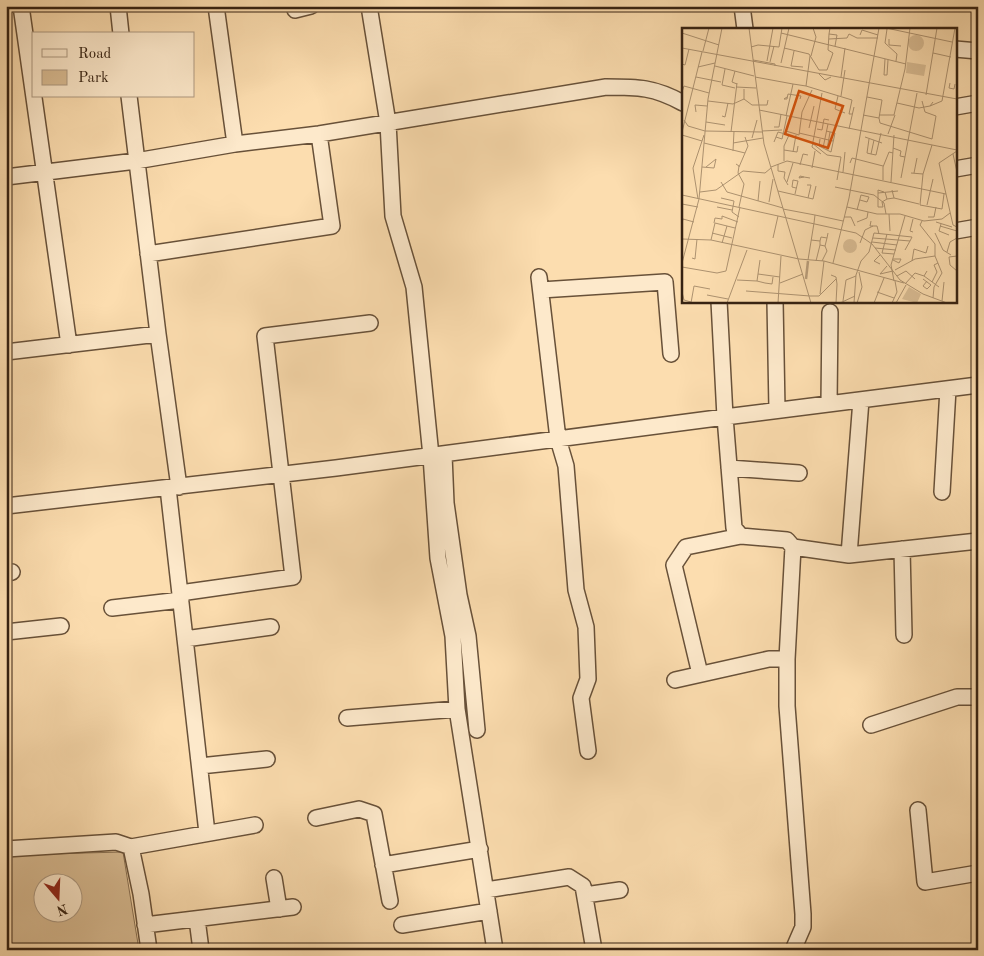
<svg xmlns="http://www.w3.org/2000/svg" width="984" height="956" viewBox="0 0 984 956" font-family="'Old Standard TT',serif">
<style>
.green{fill:#dabd94;stroke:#887053;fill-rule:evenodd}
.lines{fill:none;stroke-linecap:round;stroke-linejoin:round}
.minor-casing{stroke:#685139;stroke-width:18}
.minor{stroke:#fde9cb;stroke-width:15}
.inset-river{fill:none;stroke:#b99d7a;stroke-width:2.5}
.inset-road{fill:none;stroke:#ad9270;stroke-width:1}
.view{fill:#d6540d;fill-opacity:0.15;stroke:#d6540d;stroke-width:2.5}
.inset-edge{fill:none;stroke:#362212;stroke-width:2.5}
</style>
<rect width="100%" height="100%" fill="#fcddaf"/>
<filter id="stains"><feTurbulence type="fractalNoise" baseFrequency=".004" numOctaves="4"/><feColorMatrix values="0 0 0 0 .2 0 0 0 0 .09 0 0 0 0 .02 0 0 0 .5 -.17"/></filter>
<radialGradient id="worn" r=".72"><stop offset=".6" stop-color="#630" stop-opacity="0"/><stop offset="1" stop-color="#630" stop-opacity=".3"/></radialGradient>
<path class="green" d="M123,852L139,950H6V855ZM42,884H72V914H42Z"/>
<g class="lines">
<g class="minor-casing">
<path id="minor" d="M21,6L69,345
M118,6L121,34
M216,6L235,144
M369,6L388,123L393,216L414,287L431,456L438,558L453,636L457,709L495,950
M742,6L745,29
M295,10L311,6
M955,49L978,51
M129,96L158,334L179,487
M955,107L978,103
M955,169L978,165
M6,177L136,161L235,144L319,134L606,87C638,87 654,87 683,103
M955,231L978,227
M148,254L332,226L319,134
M539,277L558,439L566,466L576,590L586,627L588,679L581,698L588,751
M541,290L665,282L671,354
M719,301L725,417L734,528L741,536L787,540L793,547L787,659V706L803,914V927L793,950
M775,301L777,410
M6,352L158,334
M829,404L830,312
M444,455L446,503L459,595L468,636L477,730
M729,468L799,473
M168,488L207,833
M942,492L948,389
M6,506L336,468L725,417L978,385
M793,547L849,555L978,541
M902,549L904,635
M849,555L861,400
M6,573L12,572
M180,593L293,577L265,336L370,323
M112,608L181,600
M6,632L61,626
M185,639L271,627
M700,674L674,565L686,547L741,536
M675,680L769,659H787
M347,718L457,709
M871,725L957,697H978
M200,766L267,759
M918,810L925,882L978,873
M316,818L359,809L374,814L390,901
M131,847L255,825
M6,849L116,842L131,847L141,894L149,950
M383,865L480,849
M274,878L279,909
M486,890L569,877L583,886L594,950
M585,895L620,890
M197,919L201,950
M145,925L293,907
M402,925L489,911"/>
</g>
<use href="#minor" class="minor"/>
</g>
<g transform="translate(682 28)">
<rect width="275" height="275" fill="#fcddaf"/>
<path d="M226 15a8 8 0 1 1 16 0a8 8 0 1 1-16 0ZM225,34L244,37L242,48L224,45ZM161 218a7 7 0 1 1 14 0a7 7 0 1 1-14 0ZM227,259L239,266L235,275L220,271Z" fill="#dabd94"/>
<path class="inset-river" d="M124,251L126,233"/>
<path class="inset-road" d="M67,0L82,116L129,275M148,0L147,6L155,7L153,18M204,0L270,14M205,1L203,15L215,26L214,33M0,5L37,17M99,5L224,36M178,7L180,2L196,7M147,11L165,10L167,6L175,10H196M207,11V17L219,18M69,19L76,17L97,19L100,0M0,20L275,71M102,20L127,26L137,42H145L151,25L146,22L147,6M21,23L27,0M112,23L109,38L121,39M251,25L269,29M129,28L134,9L131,0M203,31L202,47H205L206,32M71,32L93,36V38M85,33L91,0M88,34L92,18M99,35L107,0M0,36L3,37L7,21M33,38L72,48M16,39L33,35M43,41L40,57L53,60M53,43L50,54L55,56M137,46L143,52L149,49M14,49L39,54M73,49L111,56M159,49L163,20M268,55L267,60L272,61L273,56M124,58L170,72L167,86H170M54,59L74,60M62,61V71L70,77H85L86,72M0,64L2,58L27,65M244,67L255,0M156,68L153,81L163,85M159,68L163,42M105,69L102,71H105L106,66L119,68L118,71M26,73L51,76L62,71M215,75L237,80L248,78L251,74M248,78L260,73L273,0M77,82L275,122M14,84L13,77L25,78M181,87L197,90L200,72L185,69M197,87H212L223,41L228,0M40,88L43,89L46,75M104,88L111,56L124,58L128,28M197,90L198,95L250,111L254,88L243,84L240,73M2,92L6,98L23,103L80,104M24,94L43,97M92,99H97L99,86M127,100L132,78M135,101L140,102L142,91L147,92M167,101L172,79M80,103L100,102M104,103L117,107L120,84L130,62M0,104L20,24M49,104L55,55M117,105L151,113M206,106L213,87M0,107L20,113M94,109L100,111L105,88M183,109L200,115M70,110L75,92M138,111L137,118L149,124L153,105L144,103M187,111L185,125L189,126L192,112M92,114L96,104L107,107L102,118V133M22,115L63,125M51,115L81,110M130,115L145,127L159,129L155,152M141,120L146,96M211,120L219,123L218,128L223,129M102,122L115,124L116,118M145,122L148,104M51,123L52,103M275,123L257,135L271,197L275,199M111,124L114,107M139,126L130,119L140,65M189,126L194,127L199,105M271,126L275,144M168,135L170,130L201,138M54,136L57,138L56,145L62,156L57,179M96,136V143L103,144L102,150L106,157M118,137L121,126L126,127M20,139L32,140L34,131L24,139M57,139L66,118L63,109M89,139L105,133L264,166M130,140L133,123M161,144L163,124M229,145L241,146L238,177L260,181L262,166M232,145L235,130M241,146L250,117M122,149L117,150L118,148L122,149L128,150M219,150L235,65M201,152V139L207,124L211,125M39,154L45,164L101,180M105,154L111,135M209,154L212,107M125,157H129L126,170M153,159L192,167L202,175L204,186M96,163L131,171L134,158M18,164L34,162L61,143L83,145L89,140M202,164L196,162V179H201L200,174L205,171M203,164L205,171L212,170L210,162M196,165L216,163M113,166L116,153L111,152L110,159L114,160M0,167L174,205L190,216L218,252L241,266L265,275M39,170L52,173L50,184L57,189M212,170L237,176M16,171L11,140L22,107M76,173L78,153M87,174L91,151M0,176L16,179M245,177L251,151M35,179L50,182M165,179L195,186H218L242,193L260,191L268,185M101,181L133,187M175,182L179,167L187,169L185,174L178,172M207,186L208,203M162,189H169L173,198M246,189H252L254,179M189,193L188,198H195L197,206M240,193L238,197L253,216V228L260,245L252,259L251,270M175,194L185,190L186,184M254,194L270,199M0,195L1,191L12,194M32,195L33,190L40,191V188L56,194M132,195L133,187L161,193M259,196L257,203L267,207M258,198L275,203M231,204L228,203L231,191M30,205L50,210M253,205L261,222L269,227M205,206L200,225L212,226M91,210L96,188M191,210L216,212M0,211L29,212L117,231L142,233L222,255M29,212L33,195L53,200M129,212L138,213L139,209L145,210L146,205M216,212L228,213L223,222M138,213V217L143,218L145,210M190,214L215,217M40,215L45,198M178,215L183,202L191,198M193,220L214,222M265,224L268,214L275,210M275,228L267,229L268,237L275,243M10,230L13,231L15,211M78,232L76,246L98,249M126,232L132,195M211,232L217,235L219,231H211M134,233L138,217M140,233L145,223L143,218M230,233L232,221L244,225L246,218M0,235L17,171L26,71L40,0M151,235L167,170L197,0M198,236L192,233L198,227M205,238L198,246L211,243M0,239L35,245L44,243L58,179M213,242L233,231L253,228M245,243L242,248L257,259M76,246L75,253L83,255L90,256L91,249M149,247L154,249L155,256L154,275M215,248L224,243L233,251M241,251L249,257L245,261L241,258L245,253M55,252L75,253M212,253L209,237L223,188M250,254L255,244L252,237L256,235M98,255L121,246M223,256L233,245L242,248M64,263L128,268M0,264L2,272L9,274M195,264L212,270M138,266L142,233M25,267L46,271M128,268H137L154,251M161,273L164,252L174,248M260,273L262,254M9,275L12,258L28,261M45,275L65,222M96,275L99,228M158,275L173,268M172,275L174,247L179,233L187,224L192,205L230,209L228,213M175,275L180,259L177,244M192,275L202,250M210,275L215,264L213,253M214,275L224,257"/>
<path class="view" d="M117,63L161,78L146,120L103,106Z"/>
<rect width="275" height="275" class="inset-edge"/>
</g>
<rect width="984" height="956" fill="none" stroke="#fcddaf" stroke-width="25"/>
<rect x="8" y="8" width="969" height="941" fill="none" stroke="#362212" stroke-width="2.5"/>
<rect x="12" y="12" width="959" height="931" fill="none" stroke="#362212"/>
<rect x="32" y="32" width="162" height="65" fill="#fde9cb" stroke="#ad9981"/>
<rect x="42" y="49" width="25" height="8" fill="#fde9cb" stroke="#ad9981"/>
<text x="78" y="58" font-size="15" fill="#362212">Road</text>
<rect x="42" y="70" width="25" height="15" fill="#dabd94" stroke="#ad9981"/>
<text x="78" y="82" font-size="15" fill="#362212">Park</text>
<g transform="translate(58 898) rotate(161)"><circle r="24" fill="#fde9cb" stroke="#ad9981"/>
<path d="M0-4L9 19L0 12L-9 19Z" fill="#8f2418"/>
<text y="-8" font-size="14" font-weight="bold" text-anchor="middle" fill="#362212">N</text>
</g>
<rect width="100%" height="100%" filter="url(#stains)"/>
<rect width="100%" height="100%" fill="url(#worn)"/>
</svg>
